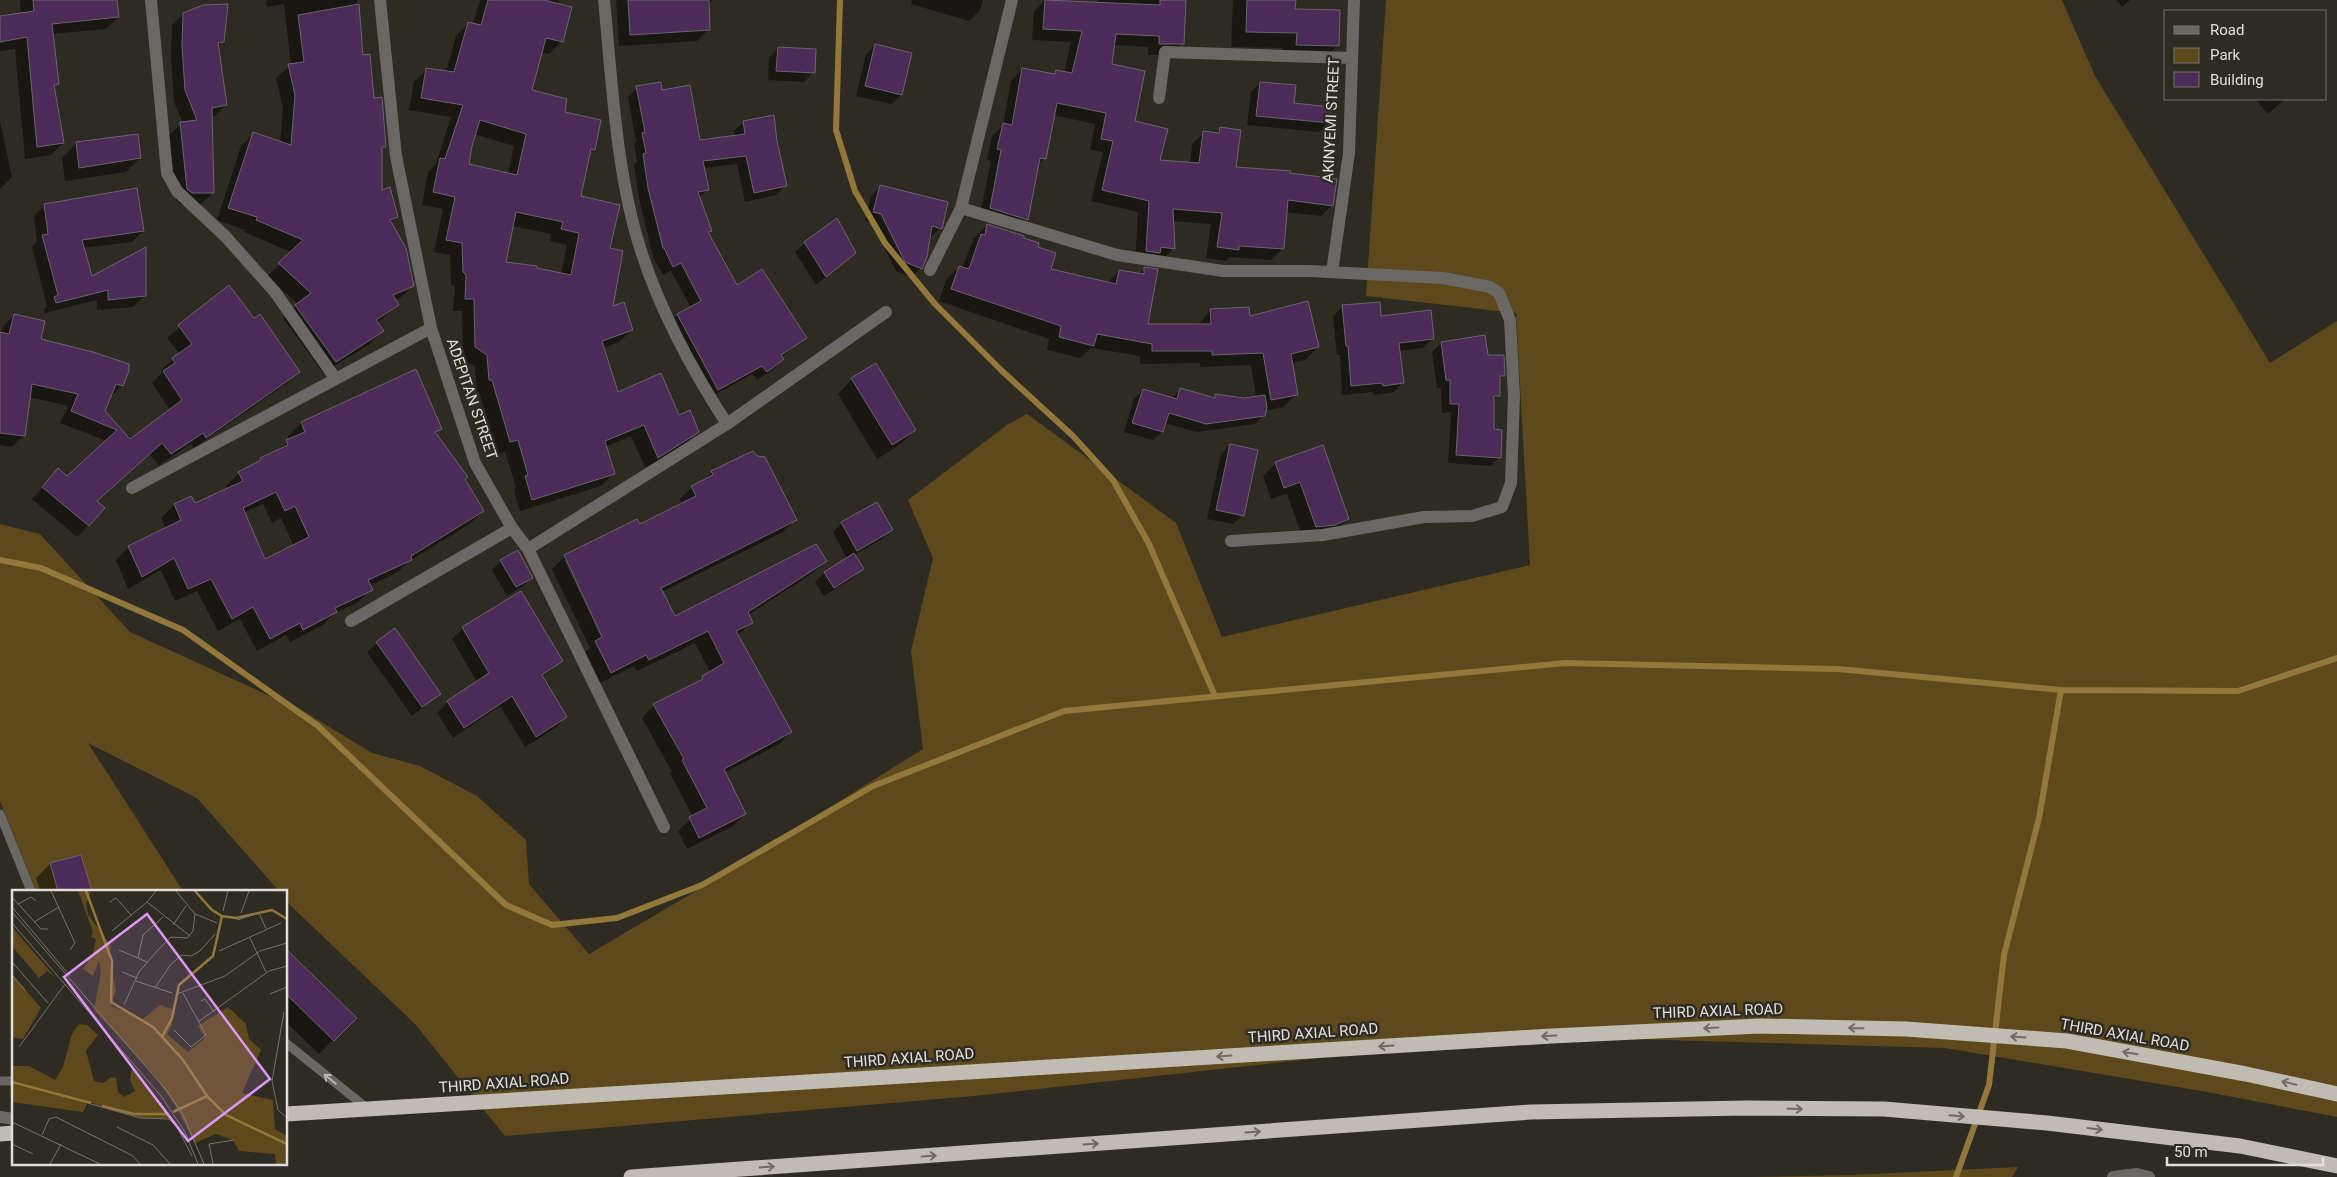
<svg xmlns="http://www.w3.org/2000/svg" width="2337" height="1177" viewBox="0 0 2337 1177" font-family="Roboto,sans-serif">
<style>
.green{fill:#5d491b}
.shadow{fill:#0007;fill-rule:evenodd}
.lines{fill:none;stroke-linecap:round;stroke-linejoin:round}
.stream{stroke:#93783b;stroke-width:6}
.building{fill:#4c2b59;stroke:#69646c;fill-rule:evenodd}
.service{stroke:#6a6864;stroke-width:9}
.minor{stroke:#6a6864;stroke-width:12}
.tertiary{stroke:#6a6864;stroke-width:12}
.motorway{stroke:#c1bcb2;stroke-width:15}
.oneway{stroke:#706c63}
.oneway2{stroke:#b7b5b0}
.labels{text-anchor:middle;stroke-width:5;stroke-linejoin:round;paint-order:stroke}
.street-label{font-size:15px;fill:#e1ded9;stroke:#2e2b23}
.inset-river{fill:none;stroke:#93783b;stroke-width:2.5}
.inset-road{fill:none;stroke:#76736c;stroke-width:1}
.view{fill:#db99f5;fill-opacity:0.15;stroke:#db99f5;stroke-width:2.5}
.inset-edge{fill:none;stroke:#e1ded9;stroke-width:2.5}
</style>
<rect width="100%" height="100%" fill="#2e2b23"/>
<path class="green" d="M1386,0H2062L2095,76L2270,363L2337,321V1117L2207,1092L1945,1048L1522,1036L974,1096L505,1136L415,1024L291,906L286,900V891H279L197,798L88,743L183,891H36L0,801V524L40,534L130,632L305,712L372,753L420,766L477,796L526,840L529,884L589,954L689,895L923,749L911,651L933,558L908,500L1007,425L1027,414L1176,523L1222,637L1530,565L1516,313L1366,296Z
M2018,1167L2012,1177H1750L1851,1175Z"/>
<path class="shadow" d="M20,0H116L118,17L106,29L52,34L57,84L54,88L63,143L51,155L25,159L15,49L0,51V17L21,14Z
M266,0H357L362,56L384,146L381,150V191L397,217L391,223L413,286L400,298L395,300L398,305L377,323L382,331L370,344L323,373L283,318L298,304L267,277L291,252L244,232L245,230L217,220L241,146L254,134L280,143L283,108L276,78L291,65L284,4L267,7Z
M480,0H559L558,5L570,8L561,42L549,54L541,52L530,91L564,113L594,149L588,155L579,197L608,249L611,308L632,330L619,342L603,348L617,394L678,417L697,432L685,444L646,469L631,436L605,447L613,474L601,486L520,511L514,490L516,487L505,452L498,454L479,392H477L475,367L463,360L462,311H453L455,287L451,284L450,255L434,252L443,209L422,205L428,172L436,164L451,117L409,110L414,82L427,69L446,72L456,36L469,23L473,24ZM474,134L514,146L508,175L468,165ZM512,226L551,234L550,241L567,245L561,275L505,263Z
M616,0H712L708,7L709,29L697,41L619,46Z
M912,0H983L980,10L969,21L911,4Z
M1045,0L1097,3L1098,0H1184L1182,44L1171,55H1148V47L1114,45L1111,65L1134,122L1159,161L1190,164L1192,144L1204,133L1215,134L1220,128L1234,168L1289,174L1332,205L1321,216L1286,212L1282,249L1271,260L1230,257L1226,261L1206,258L1211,224L1172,221L1174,248L1163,260L1135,262L1138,212L1091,201L1103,152L1090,150L1095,124L1053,115L1045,158L1037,166L1026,219L1015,230L979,220L991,161L987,160L992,136L1003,125L1011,81L1022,69L1053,74L1056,71L1064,73L1071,42L1032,40L1034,11Z
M1233,0H1294V10L1338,45L1322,61L1281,60L1282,48L1231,47Z
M2117,0H2130L2122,7Z
M183,14L223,41L217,47L226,105L215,116L211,117L213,193L201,204H180L176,200L169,135L183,123L174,102L171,58L172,25Z
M875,45L901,95L892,104L856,96L866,55Z
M778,48L813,72L804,82L768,80L769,58Z
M1260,83L1293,104L1329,122L1319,132L1247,125L1251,92Z
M637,88L661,92L699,141L735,136L734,131L744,122L776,141L786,185L776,195L745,202L737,164L703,168L708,189L699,198L710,230L707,234L737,287L806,338L781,357L783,359L774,369L757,380L752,374L709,398L668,325L678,315L691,308L671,271L663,275L653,257L639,198L634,164L637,162L634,143L636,142L628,97Z
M2255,99H2285L2268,114Z
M0,121L12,177L0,189Z
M136,135L140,158L126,172L65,181L62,158L76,143Z
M880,187L940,228L931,237H929L921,268L912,277L896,271L872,223L865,221L871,196Z
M45,205L143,231L132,242L83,248L91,278L144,296L133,307L97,310V300L45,313L44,309L47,306L32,247L37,242L34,216Z
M987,226L1022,239L1036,248L1049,270L1107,283L1119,271L1139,274L1145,269L1147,325H1198L1211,310L1248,317L1318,347L1305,360L1291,363L1296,395L1283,407L1265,411L1264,415L1255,424L1197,432L1164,423L1162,432L1153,440L1124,432L1134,399L1143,390L1171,399L1180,390L1212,399L1215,396L1244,399L1256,397L1251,365L1200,367V363L1140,364V356L1091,348L1080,358L1047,350L1049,339L939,301L946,280L959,267L962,268L974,238Z
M805,243L845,262L816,285L795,252Z
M229,287L298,372L287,383L194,448L191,444L159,465L150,454L96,502L89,525L77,537L32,499L58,470L67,477L107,441L60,423L68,406L29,397L24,435L12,447L0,445V334L3,327L14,315L39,340L122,386L110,397L104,411L130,441L170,410L152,383L162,373L161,370L180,354L167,338Z
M1343,306L1380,317L1433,338L1423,348L1399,351L1403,382L1394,392L1374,395L1373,392L1342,395L1340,355H1337L1333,316Z
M1441,343L1487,356L1504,376L1499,380V395L1493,401V431L1499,457L1491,466L1448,463L1451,412L1442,413L1441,388H1437L1432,352Z
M415,371L441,428L435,434L483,511L470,524L409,561L398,572L369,586L371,589L358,602L333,614L323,625L290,642L286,635L257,651L240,619L218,631L197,591L175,601L161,570L128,589L116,560L129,547L166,529L161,518L174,505L191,497L194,505L228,489L226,486L239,473L277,451L290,440L288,436L301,423ZM263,504L272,523L281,518L294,546L264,561L243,513Z
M852,379L915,430L901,444L877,459L838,394Z
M1230,445L1243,515L1233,524L1207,519L1221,454Z
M1276,463L1348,519L1335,532L1303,539L1287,494L1271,499L1263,476Z
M712,472L795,520L783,532L662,592L675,618L825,561L813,573L748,615L752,622L737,636L791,732L779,744L724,773L745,814L733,826L687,849L678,831L693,817L670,773L672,772L642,718L654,705L694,685L710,672L695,643L637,671L634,666L598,684L584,654L590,648L552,569L564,557L637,521L639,526L682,505L680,499L692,487L704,481ZM564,560H567L606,642L604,643Z
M842,523L892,530L882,539L854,555L862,569L853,578L824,596L815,582L824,573L847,559L833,532Z
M501,561L531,577L522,587L507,596L492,570Z
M463,628L562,661L542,678L566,717L555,728L525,747L500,706L453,738L437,713L448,702L477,682L452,639Z
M377,643L440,694L412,716L367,652Z
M80,856L90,891H40L36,878L50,864Z
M286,951L355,1018L319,1054L286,1022Z"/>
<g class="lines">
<path class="stream" d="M840,0L836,130L855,191L885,243L935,304L1001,370L1073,436L1113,480L1149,544L1215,696
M0,560L41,568L183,630L318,726L506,905L552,925L617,918L702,885L873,786L1064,711L1565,663L1838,669L2061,690
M1956,1177L1989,1085L2004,955L2039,818L2061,690L2238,691L2337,658"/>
</g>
<path class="building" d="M33,0H117L119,17L52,24L59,84L54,85L64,143L37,147L27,37L0,42V16L34,11Z
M488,0H544L572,7L563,42L546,38L532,90L567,99L565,112L601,120L595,150L591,149L581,196L620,205L610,248L623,251L613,306L624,302L633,330L602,341L618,392L661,373L679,415L690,410L699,432L658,458L644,425L605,441L615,474L532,500L525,476L528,475L518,440L510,442L492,380H489L487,355L475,347L474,299H465L466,275L463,272L462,243L446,240L455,197L433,192L440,158L445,159L463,105L421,98L426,68L454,72L468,22L481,25ZM480,120L526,134L517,175L469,164L472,146ZM516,212L563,222L561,229L579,233L571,275L537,268V266L506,262Z
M628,0H709L710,30L630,35Z
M1045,0L1160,5V0H1186L1184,44H1159V36L1116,34L1112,64L1145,71L1135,121L1168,129L1160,160L1199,163L1203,131L1219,133L1220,127L1241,130L1236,167L1291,171L1290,173L1337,179L1333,206L1288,200L1284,249L1239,246V250L1217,247L1222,213L1173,209L1175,249L1161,247L1160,253L1146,251L1149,201L1102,190L1113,141L1101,139L1106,113L1057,103L1046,159L1040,158L1028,220L990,208L1001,150L997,149L1003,123L1012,125L1022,68L1055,74L1056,70L1072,73L1082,31L1043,29Z
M1247,0H1296L1295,9L1340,10L1339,46L1296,45L1297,33L1246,32Z
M228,4L224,42L218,43L227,105L212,108L214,193H192L187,189L180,122L197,120L185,90L182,46L183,13L203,5Z
M359,4L363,55L370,54L374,98L382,97L386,147H382V190L390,187L398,217L390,220L406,248L414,286L393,295L399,305L376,320L384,331L336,362L295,305L311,293L278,263L303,240L256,220L257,217L228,208L253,132L291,145L295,95L288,64L304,62L298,15Z
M875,44L912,53L902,95L865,86Z
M778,47L816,49L815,73L776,71Z
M661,82L662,90L690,85L700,140L745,134L743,121L774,115L777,141L787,186L754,193L746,156L703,161L709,190L698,192L712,231L708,232L737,285L762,269L807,338L781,355L784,359L767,372L762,366L718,390L677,314L701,301L681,263L673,267L664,248H663L648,188L643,154L646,153L642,133L645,132L636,86Z
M1260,82L1296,85L1294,103L1331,107L1330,123L1256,116Z
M138,134L141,158L79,168L76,142Z
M880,185L948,202L942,229L932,226L927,257L922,269L905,262L881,214L873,212Z
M137,188L144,231L82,240L92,276L146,247V296L108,300V290L56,303L54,297L58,295L42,235L48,234L44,204Z
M837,218L856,253L826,277L804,242Z
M987,224L1024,236V238L1039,243L1038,247L1056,253L1051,269L1116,284L1119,270L1144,274V267L1158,269L1148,324H1211L1210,309L1249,307L1250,316L1308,301L1319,347L1291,354L1298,395L1271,400L1263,353L1212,355V351H1152V344L1097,334L1094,346L1059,337L1061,326L951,289L959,266L969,269L981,234L985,235Z
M229,285L254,318L260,314L300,372L206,438L203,433L171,454L162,443L97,501L105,508L89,526L42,487L58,468L67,476L117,430L71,411L78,394L32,384L25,436L0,433V332L9,334L14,314L45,321L41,339L93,352L129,364V371L123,386L116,384L105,411L130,439L182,400L163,371L175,363L172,358L192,344L178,325Z
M1380,302L1381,316L1431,310L1434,339L1399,343L1404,383L1383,386L1382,383L1351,386L1348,346H1346L1342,305Z
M1485,335L1488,355H1504L1505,376H1500V396H1494V429L1502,430L1501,458L1456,455L1459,404H1450V380H1446L1441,342Z
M876,363L916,430L892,445L851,378Z
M416,369L442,429L435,432L468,477L465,479L484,511L411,556L412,560L368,580L373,590L335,608L337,612L303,630L300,623L270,639L253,607L232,619L211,579L188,589L174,558L142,577L128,546L181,520L174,504L191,496L195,503L243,481L238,472L261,460L260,458L288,445L286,440L305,432L301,422ZM276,492L285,511L295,506L309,537L265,559L243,508Z
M1180,388L1215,398V394L1244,398L1265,395L1267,408L1265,416L1206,424L1169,413L1163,432L1132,423L1143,389L1177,399Z
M1230,444L1258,450L1244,516L1216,510Z
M1323,445L1349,519L1335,525L1316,527L1300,482L1284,488L1275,462Z
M753,451L757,456L765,457L797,520L661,588L675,616L816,544L827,561L748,612L753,623L736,631L792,732L724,769L746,814L699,838L689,817L707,808L682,760L684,759L653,704L703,679L702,676L724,663L708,631L649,660L646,655L611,673L595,641L602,637L564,555L637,519L640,524L696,496L691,486L713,475L711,471Z
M877,502L893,530L857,551L841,522Z
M518,550L533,578L516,587L500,560Z
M854,553L864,569L834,588L824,572Z
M521,591L563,661L542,675L567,717L536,737L512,696L464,728L447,701L489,673L462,627Z
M395,628L441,694L422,707L376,642Z
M81,855L92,891H58L50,863Z
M286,949L357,1018L334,1041L286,994Z"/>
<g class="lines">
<path class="service" d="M0,814L31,891
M286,1043L368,1109
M0,1081H14"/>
<path class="minor" d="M151,0L167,173L177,191L225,236L275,292L335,378
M380,0L396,156L431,328L475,463L512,528L528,549L664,827
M604,0C612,81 616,174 641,251C661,313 692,370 727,424
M1159,98L1165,52L1351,58
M961,208L1117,255L1223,271H1310L1443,278L1490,287L1499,293L1510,320L1514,396L1511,483L1502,507L1472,516L1424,517L1323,535L1231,541
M930,270L961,208L1012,0
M1332,272L1349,153L1354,0
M132,488L431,328
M528,549L727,424L886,312
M351,621L512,528
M2113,1177L2137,1174L2149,1177"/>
<path class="tertiary" d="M0,1117L14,1119"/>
<path class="motorway" d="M286,1114L1552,1036L1760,1026L1906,1029L2067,1041L2246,1074L2337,1094
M0,1134L14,1133
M631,1177L1531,1112L1746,1108L1884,1109L2047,1123L2240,1146L2337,1166"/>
</g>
<defs><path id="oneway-shaft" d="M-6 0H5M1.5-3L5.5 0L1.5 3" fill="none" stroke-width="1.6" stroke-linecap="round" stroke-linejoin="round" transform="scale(1.25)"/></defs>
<g class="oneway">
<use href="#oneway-shaft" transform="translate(1711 1028) rotate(177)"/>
<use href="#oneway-shaft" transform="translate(1856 1028) rotate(-179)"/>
<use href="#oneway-shaft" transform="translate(1549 1036) rotate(177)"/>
<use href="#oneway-shaft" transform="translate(2018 1037) rotate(-176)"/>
<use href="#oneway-shaft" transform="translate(1386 1046) rotate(176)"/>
<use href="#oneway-shaft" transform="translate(2130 1053) rotate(-170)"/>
<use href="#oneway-shaft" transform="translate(1224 1056) rotate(176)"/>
<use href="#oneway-shaft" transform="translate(2289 1083) rotate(-167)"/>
<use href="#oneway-shaft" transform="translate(1795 1109) rotate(1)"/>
<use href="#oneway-shaft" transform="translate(1957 1116) rotate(5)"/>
<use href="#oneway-shaft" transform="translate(2095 1129) rotate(7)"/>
<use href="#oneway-shaft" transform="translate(1253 1132) rotate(-4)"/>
<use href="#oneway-shaft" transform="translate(1091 1144) rotate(-4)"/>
<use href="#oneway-shaft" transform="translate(929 1156) rotate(-4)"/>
<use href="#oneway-shaft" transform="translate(767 1167) rotate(-4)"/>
</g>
<use class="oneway2" href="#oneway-shaft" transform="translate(330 1079) rotate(-141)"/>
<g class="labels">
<g class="street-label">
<text transform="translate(1331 120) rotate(-87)" y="5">AKINYEMI STREET</text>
<text transform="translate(472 399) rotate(71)" y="5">ADEPITAN STREET</text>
<text transform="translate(1718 1011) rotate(-2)" y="5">THIRD AXIAL ROAD</text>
<text transform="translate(1313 1033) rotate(-4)" y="5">THIRD AXIAL ROAD</text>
<text transform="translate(2125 1035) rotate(10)" y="5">THIRD AXIAL ROAD</text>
<text transform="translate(909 1058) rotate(-4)" y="5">THIRD AXIAL ROAD</text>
<text transform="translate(504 1083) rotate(-4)" y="5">THIRD AXIAL ROAD</text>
</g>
</g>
<g transform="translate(12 890)">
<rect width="275" height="275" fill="#2e2b23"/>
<path d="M66,1L79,2L74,14L76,24L99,56L97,67L104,100L99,116L131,129L148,115L160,119V135L155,144L176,162L193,148L186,136L216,117L234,134L237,149L249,160L230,203L261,210L263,239L275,246V274H264L263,264L227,261L221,250L204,244L183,253L164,217L143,186L82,120L89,81L87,71L81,86L71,79L81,63L84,49L79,47L81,42ZM0,37L44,88L35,81L27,88L0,56ZM0,84L29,118L11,149L0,147ZM67,134L75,135L86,145L74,161L82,191L91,193L99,187L104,188L106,202L112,207L123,201L118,190L120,178L160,228H129L76,212L71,222L0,212V176H17L43,190L51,177L60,144Z" fill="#5d491b"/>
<path class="inset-river" d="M74,1L100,71L99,112L141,137L171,170L195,206M183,1L200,20L210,26L224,28L260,20L275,29M150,147L160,128L167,95L201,66L210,26M0,192L79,213M90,216L122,224H157M161,222L195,206L214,225L275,254"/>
<path class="inset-road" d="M39,1L63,53L58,60M0,7L29,39H36M98,12L104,8L119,25M135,12L178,46M6,14L19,7L24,11M0,17L58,86M211,21L216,1M0,22L156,202L171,225L192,274M229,23L237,1M183,24L205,33M225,30L247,23L254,39M22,32L47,17M0,33L149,206L173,242L186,274M161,35L174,16M100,41L135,12L144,1M238,48L254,82M107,60L135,72M207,61L269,33M126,68L131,45L151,27M0,72L36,113M110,82L125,88M0,85L13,100M124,91L160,103M143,98L159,74L170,65L179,66L188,61L203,44M165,104L213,86L248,61L275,53M258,104L275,97M189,111L193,109L202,122M112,115L127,82L145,61L159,47L175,48L181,41L183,24L164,1M272,122L260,191L266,220L275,228M186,132L257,81L275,76M162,140L179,157L194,145L171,103M7,157L53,94M79,214L128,228L157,229L165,237L180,266M0,232L88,274M105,237L141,255L158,274M30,245L37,229L44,227L121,266L128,274M0,254L21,264M38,274L49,254M201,274L197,254L222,250"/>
<path class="view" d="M135,24L258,189L176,251L52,87Z"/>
<rect width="275" height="275" class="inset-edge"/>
</g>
<rect x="2164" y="10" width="162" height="90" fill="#2e2b23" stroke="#76736c"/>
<rect x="2174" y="26" width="25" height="8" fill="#6a6864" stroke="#76736c"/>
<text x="2210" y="35" font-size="15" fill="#e1ded9">Road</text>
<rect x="2174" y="48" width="25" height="15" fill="#5d491b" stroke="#76736c"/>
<text x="2210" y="60" font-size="15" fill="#e1ded9">Park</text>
<rect x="2174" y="72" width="25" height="15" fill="#4c2b59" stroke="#76736c"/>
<text x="2210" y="85" font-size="15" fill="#e1ded9">Building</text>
<path d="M2167 1157v8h156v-8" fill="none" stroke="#e1ded9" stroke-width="2.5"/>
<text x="2174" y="1157" font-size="15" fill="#e1ded9" stroke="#2e2b23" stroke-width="4" paint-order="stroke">50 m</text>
</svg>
